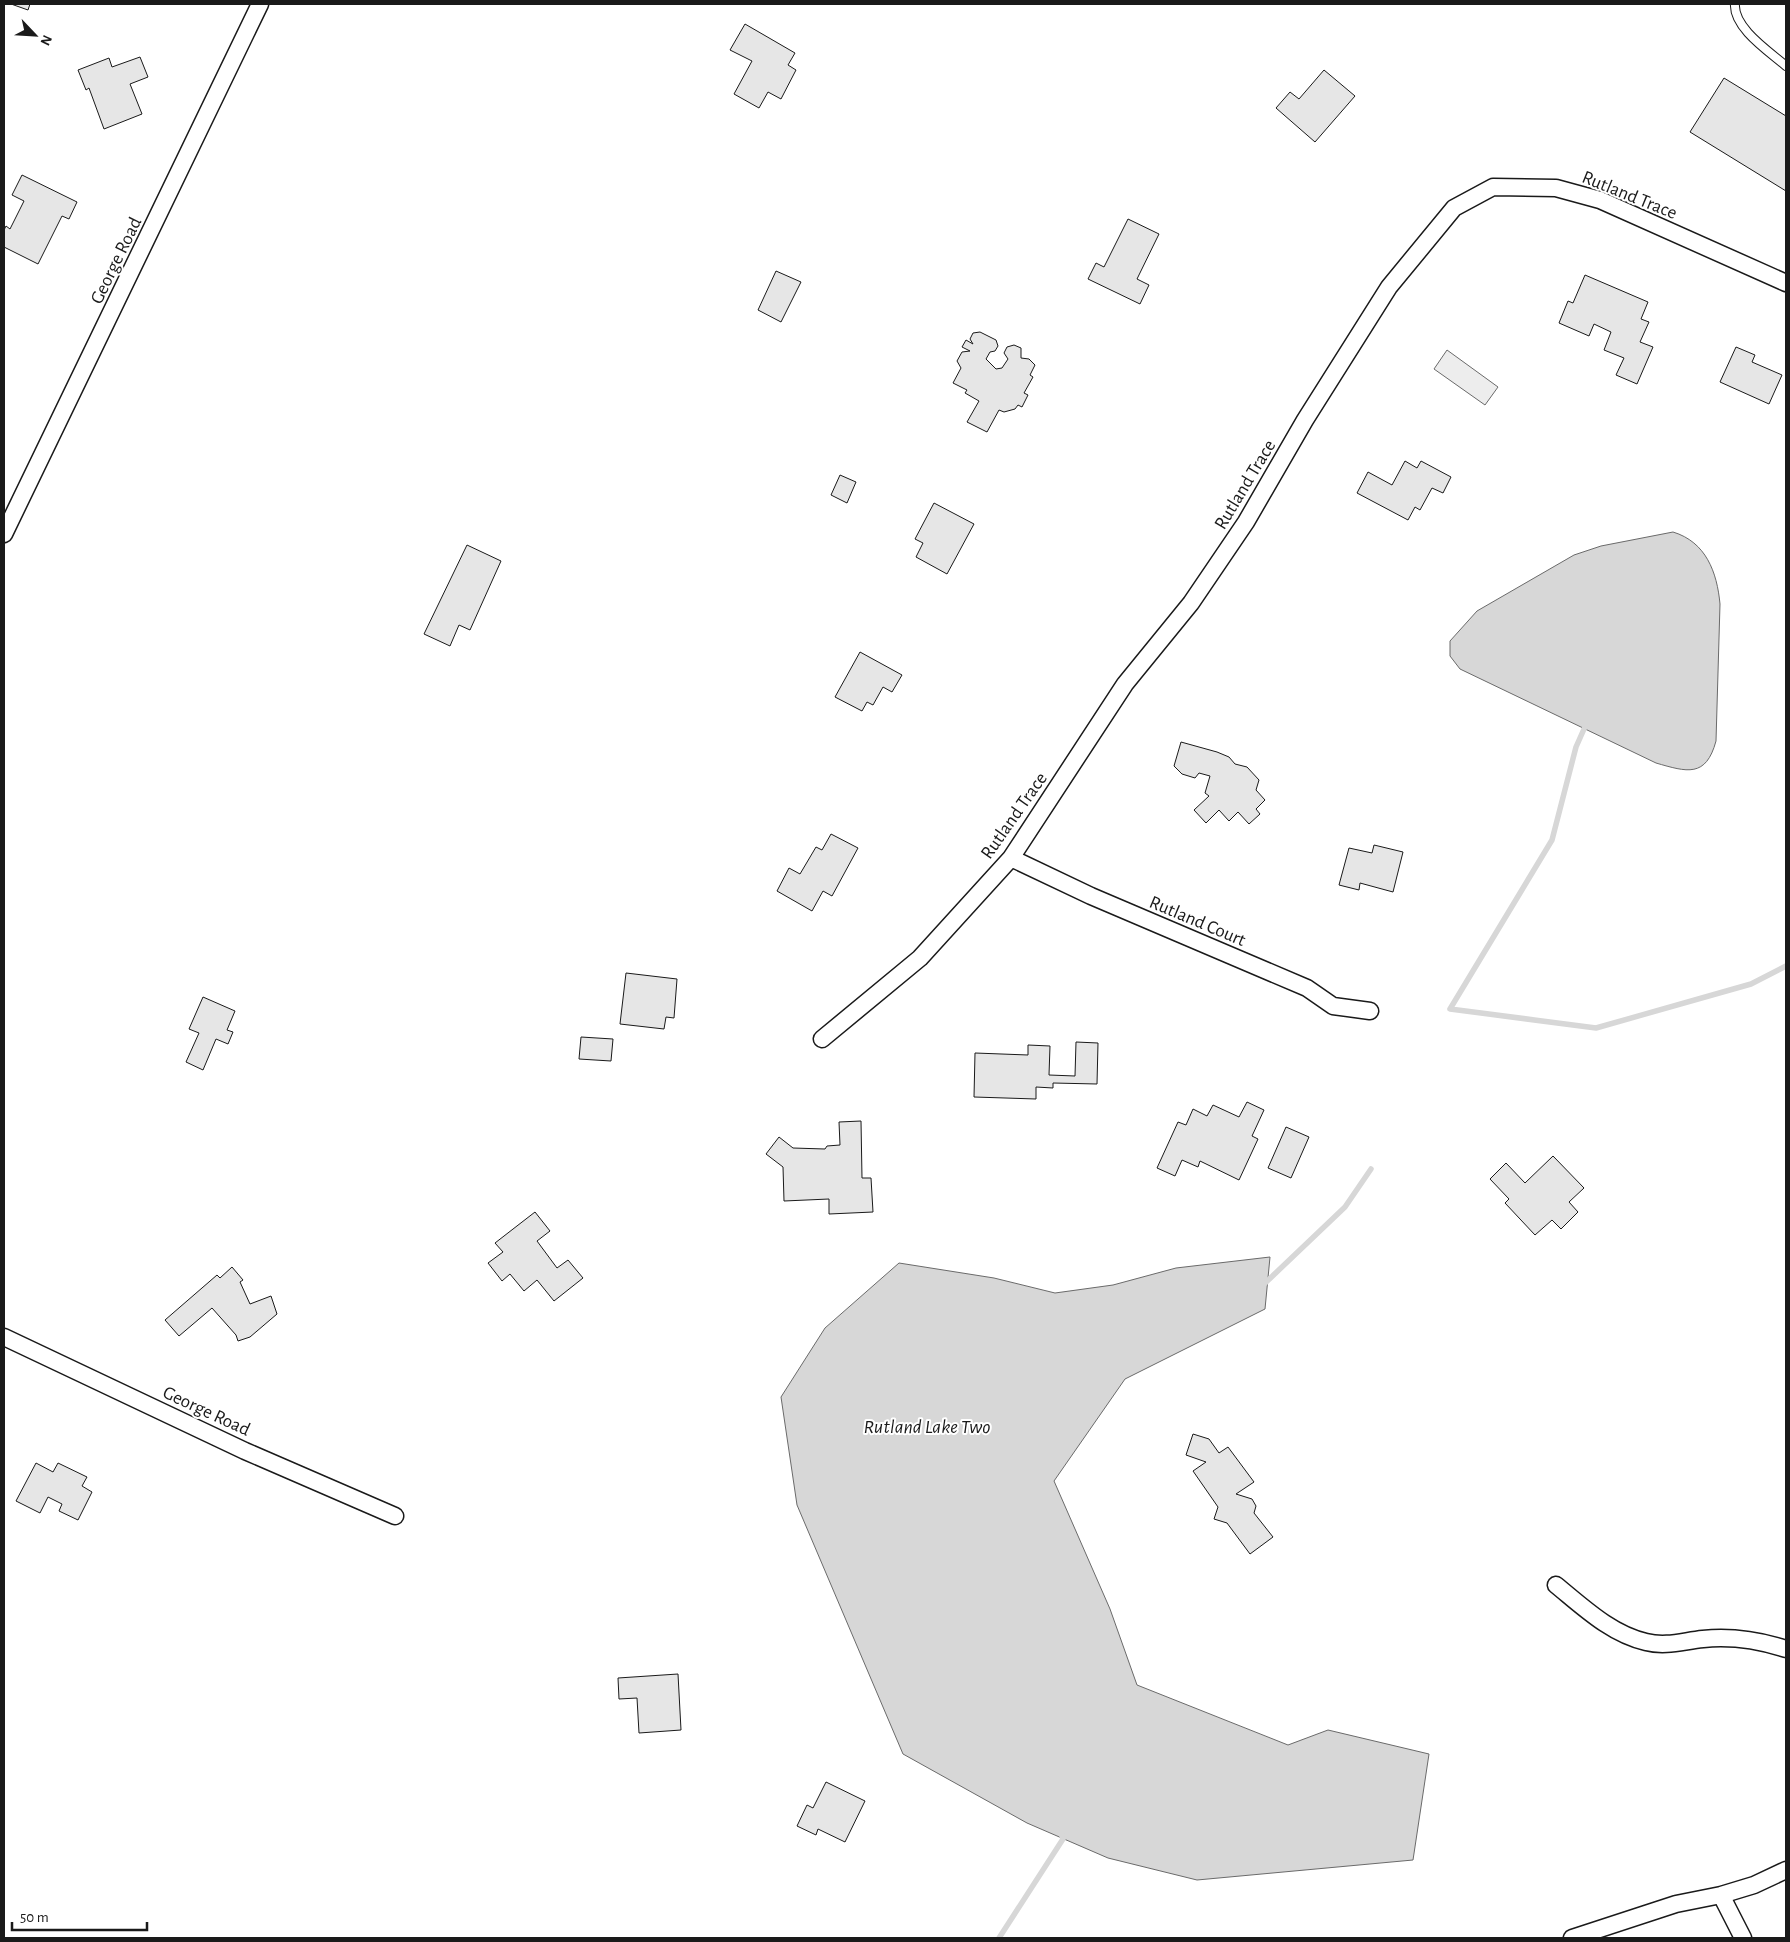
<svg xmlns="http://www.w3.org/2000/svg" width="1790" height="1942" viewBox="0 0 1790 1942" font-family="'Alegreya Sans',sans-serif">
<style>
.built{fill:#ededed;stroke:#6a6a6a}
.water{fill:#d7d7d7;stroke:#6a6a6a}
.lines{fill:none;stroke-linecap:round;stroke-linejoin:round}
.stream{stroke:#d7d7d7;stroke-width:5.5}
.building{fill:#e6e6e6;stroke:#1a1a1a}
.service-casing{stroke:#1a1a1a;stroke-width:10}
.minor-casing{stroke:#1a1a1a;stroke-width:19}
.service{stroke:#fff;stroke-width:8}
.minor{stroke:#fff;stroke-width:16}
.labels{text-anchor:middle;stroke-width:4;stroke-linejoin:round;paint-order:stroke}
.street-label{font-size:19px;fill:#1a1a1a;stroke:#fff}
.water-label{font-size:20px;font-style:italic;fill:#1a1a1a;stroke:#fff}
</style>
<rect width="100%" height="100%" fill="#fff"/>
<path class="built" d="M1447,350L1498,387L1485,405L1434,369Z"/>
<path class="water" d="M1673,532C1706,542 1717,572 1720,604L1716,741C1706,778 1687,772 1656,763L1460,669L1450,656V641L1477,611L1574,555L1601,546Z
M1270,1257L1265,1309L1125,1379L1054,1481L1110,1609L1137,1685L1288,1745L1328,1730L1429,1754L1413,1860L1197,1880L1108,1858L1027,1823L903,1754L797,1505L781,1397L825,1328L899,1263L994,1278L1055,1293L1113,1285L1176,1268Z"/>
<g class="lines">
<path class="stream" d="M1584,729L1576,747L1552,840L1450,1009L1596,1028L1751,984L1786,966
M1262,1286L1345,1207L1371,1169
M999,1938L1063,1839L1061,1833"/>
</g>
<path class="building" d="M11,4H30L28,10Z
M745,24L795,53L788,65L796,70L781,99L768,92L759,108L734,94L752,61L730,50Z
M140,57L148,77L130,84L142,114L104,129L89,88L86,90L78,70L109,58L112,67Z
M1324,70L1355,96L1315,142L1276,108L1290,92L1299,99Z
M1724,78L1786,116V191L1690,132Z
M22,175L77,202L69,219L62,216L38,264L4,247V230L6,226L10,229L24,201L12,195Z
M1128,219L1159,234L1137,279L1149,285L1140,304L1088,279L1096,263L1104,267Z
M776,271L801,282L781,322L758,310Z
M1585,275L1648,302L1641,319L1649,322L1640,342L1653,347L1637,384L1616,375L1624,358L1604,350L1611,332L1594,324L1589,336L1559,323L1568,301L1573,303Z
M980,332L996,340L998,346L995,351L990,352L986,359L996,369L1002,368L1008,359L1004,353L1007,347L1014,345L1021,348V358L1029,359L1035,365L1030,375L1033,377L1024,393L1028,395L1022,407L1018,405L1015,409L1004,412L999,410L987,432L967,422L979,401L965,393L967,390L953,383L961,368L957,361L962,352L970,351L962,347L966,340L973,344L970,339L973,333Z
M1736,347L1755,355L1752,362L1782,375L1769,404L1720,382Z
M1405,461L1417,468L1421,461L1451,477L1443,493L1432,488L1420,510L1415,507L1408,520L1357,493L1368,472L1392,485Z
M840,475L856,482L847,503L831,495Z
M934,503L974,524L947,574L916,557L923,543L915,539Z
M467,545L501,561L470,630L459,625L450,646L424,634Z
M860,652L902,675L892,692L883,687L873,705L867,702L862,711L835,697Z
M1181,742L1217,752L1229,757L1235,764L1247,767L1259,780L1256,790L1265,800L1256,809L1260,814L1249,824L1238,812L1229,821L1219,810L1206,823L1194,810L1209,796L1205,793L1210,776L1199,773L1195,778L1182,774L1174,766Z
M831,834L858,848L832,896L823,891L812,911L777,891L789,868L800,874L816,847L822,850Z
M1374,845L1403,852L1393,892L1360,883L1359,890L1339,885L1349,848L1372,853Z
M626,973L677,979L674,1018L666,1017L664,1029L620,1024Z
M203,997L235,1011L227,1030L233,1032L228,1044L216,1039L203,1070L186,1062L199,1033L189,1029Z
M581,1037L613,1039L611,1061L579,1059Z
M1076,1042L1098,1043L1097,1084L1053,1083V1088L1036,1087V1099L974,1097L975,1053L1028,1055V1045L1050,1046L1049,1075L1075,1076Z
M1247,1102L1264,1110L1252,1136L1258,1139L1239,1180L1200,1161L1198,1167L1182,1160L1175,1176L1157,1168L1178,1122L1186,1125L1193,1109L1207,1116L1213,1105L1239,1117Z
M861,1121L862,1178H871L873,1212L829,1214V1199L784,1201L783,1167L766,1154L779,1137L793,1148L825,1149L827,1146L840,1145L839,1122Z
M1286,1127L1309,1137L1291,1178L1268,1168Z
M1553,1156L1584,1188L1569,1202L1578,1212L1561,1229L1552,1220L1535,1235L1505,1203L1509,1199L1490,1179L1506,1163L1525,1183Z
M535,1212L550,1231L537,1241L557,1268L568,1260L583,1278L554,1301L537,1280L524,1291L510,1274L502,1281L488,1263L503,1252L495,1243Z
M232,1267L243,1280L240,1282L250,1304L271,1296L277,1314L250,1337L238,1341L236,1335L212,1308L179,1336L165,1320L217,1275L220,1278Z
M1193,1434L1209,1439L1219,1453L1228,1447L1254,1482L1236,1494L1252,1499L1256,1506L1254,1513L1273,1537L1250,1554L1227,1523L1214,1519L1218,1507L1193,1471L1206,1462L1186,1455Z
M36,1463L53,1472L58,1463L87,1477L82,1486L92,1492L78,1520L59,1511L62,1504L48,1497L40,1513L16,1501Z
M678,1674L681,1730L639,1733L637,1698L619,1699L618,1678Z
M826,1782L865,1801L845,1842L818,1829L816,1835L797,1826L807,1805L813,1808Z"/>
<g class="lines">
<g class="service-casing">
<path id="service" d="M1735,4C1733,28 1770,52 1786,66"/>
</g>
<g class="minor-casing">
<path id="minor" d="M4,534L260,4
M1011,858L1091,896L1307,988L1333,1006L1370,1011
M822,1039L920,958L1011,858L1125,684L1191,603L1246,522L1305,420L1389,287L1454,208L1493,187L1556,188L1600,200L1786,283
M4,1337L245,1451L395,1516
M1556,1585C1583,1607 1611,1634 1646,1642C1666,1647 1683,1641 1703,1639C1732,1636 1758,1640 1786,1649
M1721,1895L1743,1938
M1572,1938L1676,1904L1721,1895L1754,1885L1786,1870"/>
</g>
<use href="#service" class="service"/>
<use href="#minor" class="minor"/>
</g>
<g class="labels">
<g class="street-label">
<text transform="translate(1630 194) rotate(22)" y="7">Rutland Trace</text>
<text transform="translate(115 260) rotate(-64)" y="7">George Road</text>
<text transform="translate(1244 484) rotate(-59)" y="7">Rutland Trace</text>
<text transform="translate(1013 815) rotate(-55)" y="7">Rutland Trace</text>
<text transform="translate(1198 920) rotate(23)" y="7">Rutland Court</text>
<text transform="translate(207 1410) rotate(25)" y="7">George Road</text>
</g>
<g class="water-label">
<text x="927" y="1433">Rutland Lake Two</text>
</g>
</g>
<rect width="1790" height="1942" fill="none" stroke="#1a1a1a" stroke-width="10"/>
<g transform="translate(35 35) rotate(115)" stroke="#ffffff" stroke-width="4" paint-order="stroke">
<path d="M0-4L9 19L0 12L-9 19Z" fill="#1a1a1a"/>
<text y="-8" font-size="14" font-weight="bold" text-anchor="middle" fill="#1a1a1a">N</text>
</g>
<path d="M12 1922v8h135v-8" fill="none" stroke="#1a1a1a" stroke-width="2.5"/>
<text x="20" y="1922" font-size="15" fill="#1a1a1a" stroke="#ffffff" stroke-width="4" paint-order="stroke">50 m</text>
</svg>
